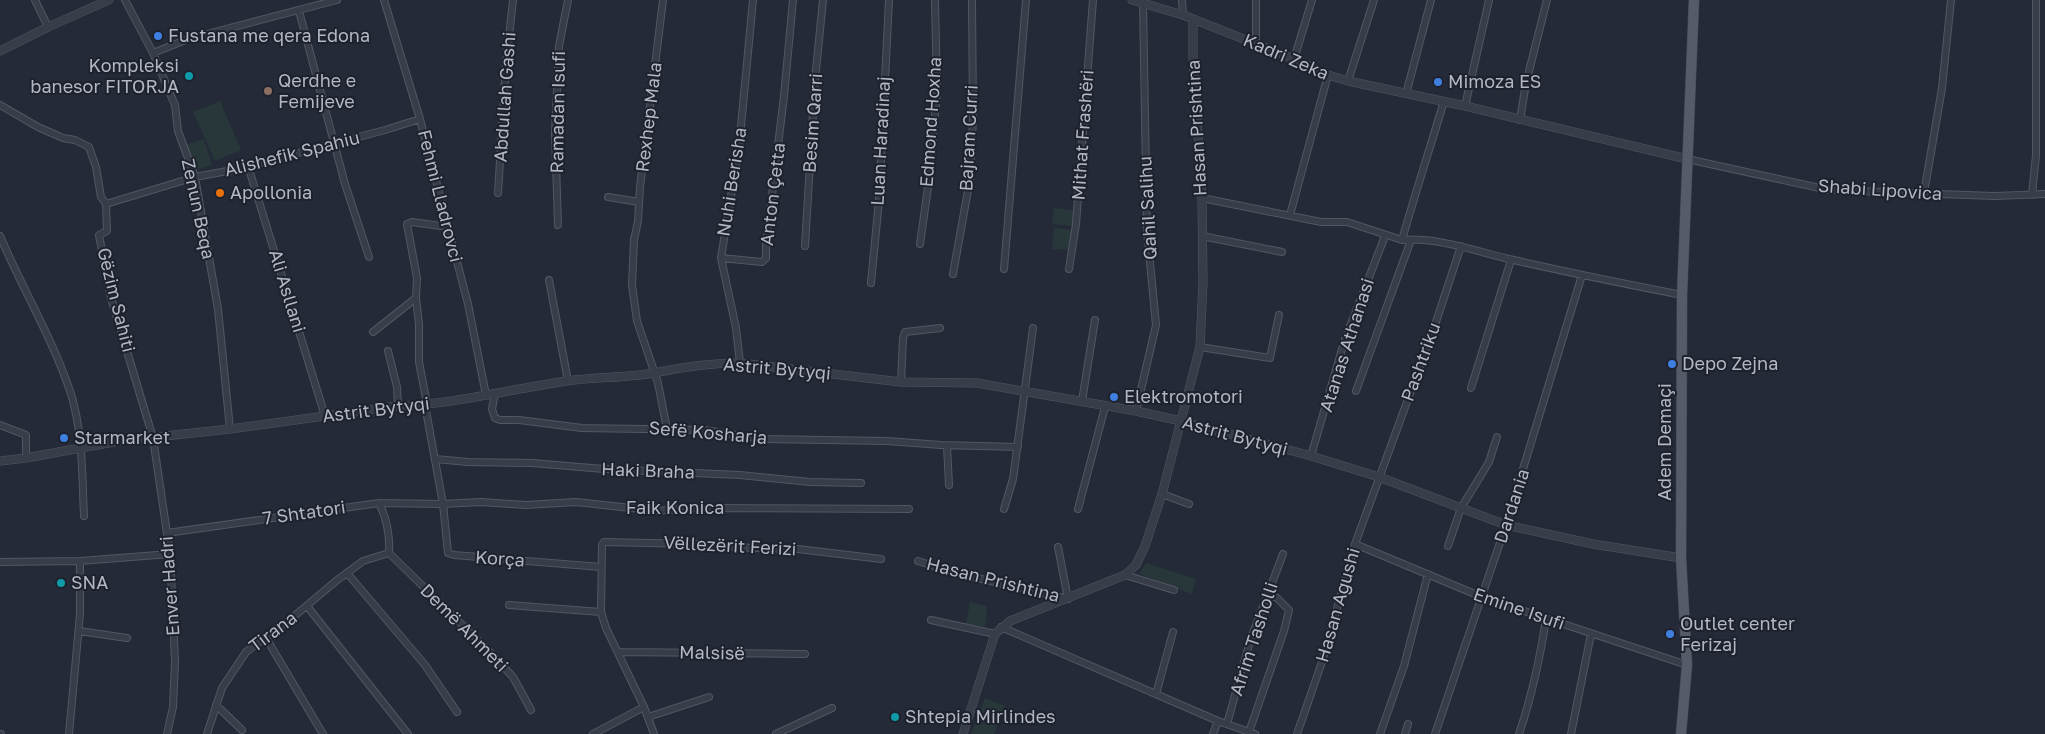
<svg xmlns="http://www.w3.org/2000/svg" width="2045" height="734" viewBox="0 0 2045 734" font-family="'Golos Text',sans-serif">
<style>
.green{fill:#27373a}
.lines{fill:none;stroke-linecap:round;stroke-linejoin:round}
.minor-casing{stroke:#535763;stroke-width:8}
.tertiary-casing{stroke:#535763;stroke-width:9}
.primary-casing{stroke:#414652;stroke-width:11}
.minor{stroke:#373d49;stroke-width:6}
.tertiary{stroke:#373d49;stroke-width:8}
.primary{stroke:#565b69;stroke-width:10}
.shop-dot{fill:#3f7fe0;stroke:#1d222d;stroke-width:2}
.culture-dot{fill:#0f9aa8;stroke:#1d222d;stroke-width:2}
.education-dot{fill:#8d6e63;stroke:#1d222d;stroke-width:2}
.food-dot{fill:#e8710a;stroke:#1d222d;stroke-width:2}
.labels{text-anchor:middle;stroke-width:4;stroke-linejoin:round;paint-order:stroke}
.poi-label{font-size:18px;fill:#b3b7c5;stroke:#1d222d;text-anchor:start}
.street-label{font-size:18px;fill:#b3b7c5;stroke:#1d222d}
</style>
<rect width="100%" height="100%" fill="#242a38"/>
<path class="green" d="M220,101L241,150L215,161L193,112Z
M204,139L212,165L194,171L185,145Z
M1054,208L1080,211L1079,227L1052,224Z
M1054,228L1078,230L1075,250L1052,249Z
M1146,563L1196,579L1192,594L1139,574Z
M970,602L987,606L985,627L966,624Z
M985,698L1005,706L994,734H971Z"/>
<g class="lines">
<g class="minor-casing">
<path id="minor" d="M35,0L48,27
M125,0L153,53L175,105L178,131L195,177L218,309L230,429
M384,0L420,119L468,304L486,395
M663,0L640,187L638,221L634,240L632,285L637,321L658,383L667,429
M1182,0L1183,15
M1256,0V44
M299,11L345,184L369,257
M153,53L188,39L337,0
M1294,59L1312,0
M1348,81L1374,0
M1406,94L1431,0
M0,105L38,127L63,138L75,140L89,147L96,167L101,197L106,204L107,231L99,235L111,298L153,438L170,554L175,661L173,707L167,734
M1465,106L1489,0
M1520,120L1526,83L1547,0
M1687,159L1829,190L1994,196L2045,194
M248,166L325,416
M498,193L506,64L513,0
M1924,193L1942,88L1951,0
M2032,195L2036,155V0
M608,197L639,202
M1202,198L1321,222H1347L1402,240C1440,237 1477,252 1514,260C1570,273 1626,284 1682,295
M106,204L195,177L238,169L385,130L420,119
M1290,215L1328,75
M558,225L555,133L559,46L568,0
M0,236C23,290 53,339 71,394C83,433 82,476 84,516
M1202,236L1282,252
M1402,240C1415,194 1430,148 1444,101
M920,244L930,173L937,91L935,0
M805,246L815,80L823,0
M721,258L762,262L766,258V245L784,96L793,0
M1004,269L1026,0
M1069,269L1076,224L1093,0
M953,274L970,179L973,118L972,0
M549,280L568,381
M871,283L879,200L889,0
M373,332L416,298
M1200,347L1270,358L1279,315
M388,351L397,387L398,406
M740,363L736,328L721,258L739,147L753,0
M901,382L903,338L905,332L940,328
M1471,388L1511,260
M1356,391L1411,240
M495,393L492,409L495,418L500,420H519L582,428L704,430L763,439L887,441L941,445L1018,447
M1082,401L1095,320
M427,404L419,362V324L416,298L417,278L407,224L412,222L448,227
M425,405L443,504L448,553L454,555L601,567
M1136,411L1156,325L1147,231L1143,3
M0,425L26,435V458
M947,446L949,485
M1311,456L1344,342L1385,236
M435,459L468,462L532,463L604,469L740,475L810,482L861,483
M1162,494L1189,504
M379,503C387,519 390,535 389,553
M1004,509L1013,479L1033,328
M1078,509L1105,407
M167,533L379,503L443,504L481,502L526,505L576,502L658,511L689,508L909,509
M1355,544L1482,597L1687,665
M1448,546L1461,508L1489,462L1497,437
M389,553L487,649L513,677L531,710
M918,561L956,573L1068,599L1058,547
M0,562L80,561L170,554
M347,573L425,665L457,712
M1125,575L1174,590
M509,605L601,612
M307,606L408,734
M931,620L995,634
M1001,627L1218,721L1255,734
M79,631L127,638
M266,638L323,734
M618,652L805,654
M1156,694L1173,632
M216,705L242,730
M648,717L709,697
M1227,724L1250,641L1283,554
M1249,732L1284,631L1289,610L1277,598L1267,594
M0,734H1
M69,734L80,614V561
M207,734L222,688L246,652L292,618L336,581L363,561L389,553
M593,734L644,707
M654,734L644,707L606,628L601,612L602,545L604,542L694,544L752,548L798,549L881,559
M776,734L832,708
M1213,734L1218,721
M1297,734L1322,662L1355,544L1434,328L1461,246
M1380,734L1404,666L1428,574
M1405,734L1408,724
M1435,734L1506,525L1582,275
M1519,734C1532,696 1540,658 1546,619
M1571,734L1591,634"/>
</g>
<g class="tertiary-casing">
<path id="tertiary" d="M1132,0L1183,15L1294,59L1328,75L1348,81L1465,106L1687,159
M0,51L48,27L109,0
M0,461L26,458L119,441L230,429L398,406C455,404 511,389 567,381C595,377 625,378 654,373C682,367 711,363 740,363L901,382L977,383L1136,411L1181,421L1311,456L1379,477L1506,525L1593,544L1681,558
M963,734L995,634L1010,621L1125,575L1136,565L1145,546L1162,494L1200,347L1203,282L1202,198L1193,57V19"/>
</g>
<g class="primary-casing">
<path id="primary" d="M1681,734L1687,665L1681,558L1682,295L1694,0"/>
</g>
<use href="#minor" class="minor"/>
<use href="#tertiary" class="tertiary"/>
<use href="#primary" class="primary"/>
</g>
<g class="shop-dot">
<circle cx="158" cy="36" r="5"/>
<circle cx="1438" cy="82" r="5"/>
<circle cx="1672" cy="364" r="5"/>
<circle cx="1114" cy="397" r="5"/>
<circle cx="64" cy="438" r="5"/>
<circle cx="1670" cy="634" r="5"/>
</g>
<g class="culture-dot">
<circle cx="189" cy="76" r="5"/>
<circle cx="61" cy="583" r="5"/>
<circle cx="895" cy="717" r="5"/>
</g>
<circle class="education-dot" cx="268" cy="91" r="5"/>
<circle class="food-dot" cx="220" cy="193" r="5"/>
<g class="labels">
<g class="poi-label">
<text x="168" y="42">Fustana me qera Edona</text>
<text x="179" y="72" text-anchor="end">Kompleksi<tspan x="179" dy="21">banesor FITORJA</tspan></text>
<text x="278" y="87">Qerdhe e<tspan x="278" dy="21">Femijeve</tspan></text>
<text x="1448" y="88">Mimoza ES</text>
<text x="230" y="199">Apollonia</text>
<text x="1682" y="370">Depo Zejna</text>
<text x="1124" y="403">Elektromotori</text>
<text x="74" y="444">Starmarket</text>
<text x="71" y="589">SNA</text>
<text x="1680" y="630">Outlet center<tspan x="1680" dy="21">Ferizaj</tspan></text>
<text x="905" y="723">Shtepia Mirlindes</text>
</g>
<g class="street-label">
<text transform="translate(1286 57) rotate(23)" y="6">Kadri Zeka</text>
<text transform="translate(505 97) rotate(-86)" y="6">Abdullah Gashi</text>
<text transform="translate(558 112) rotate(-89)" y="6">Ramadan Isufi</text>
<text transform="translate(649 117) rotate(-83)" y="6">Rexhep Mala</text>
<text transform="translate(931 122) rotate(-86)" y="6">Edmond Hoxha</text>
<text transform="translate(813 123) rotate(-86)" y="6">Besim Qarri</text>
<text transform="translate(1197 128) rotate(-93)" y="6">Hasan Prishtina</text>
<text transform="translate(1083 135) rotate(-86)" y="6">Mithat Frashëri</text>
<text transform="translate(969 138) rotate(-87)" y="6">Bajram Curri</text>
<text transform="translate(881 141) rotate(-87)" y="6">Luan Haradinaj</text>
<text transform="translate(292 154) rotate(-14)" y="6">Alishefik Spahiu</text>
<text transform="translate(732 182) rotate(-81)" y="6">Nuhi Berisha</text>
<text transform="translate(1880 190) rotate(4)" y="6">Shabi Lipovica</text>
<text transform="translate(773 194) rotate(-83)" y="6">Anton Çetta</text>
<text transform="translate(440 196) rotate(76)" y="6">Fehmi Lladrovci</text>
<text transform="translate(1148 208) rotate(-93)" y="6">Qahil Salihu</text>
<text transform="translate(198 209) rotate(78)" y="6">Zenun Beqa</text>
<text transform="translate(287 291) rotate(73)" y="6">Ali Asllani</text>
<text transform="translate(116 300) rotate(76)" y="6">Gëzim Sahiti</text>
<text transform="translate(1347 345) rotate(-72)" y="6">Atanas Athanasi</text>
<text transform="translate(1421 362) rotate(-70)" y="6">Pashtriku</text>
<text transform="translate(777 369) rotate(5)" y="6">Astrit Bytyqi</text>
<text transform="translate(376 410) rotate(-7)" y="6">Astrit Bytyqi</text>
<text transform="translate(708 433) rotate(5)" y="6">Sefë Kosharja</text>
<text transform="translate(1235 436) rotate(15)" y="6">Astrit Bytyqi</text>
<text transform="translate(1665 442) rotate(-90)" y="6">Adem Demaçi</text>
<text transform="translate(648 471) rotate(2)" y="6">Haki Braha</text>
<text transform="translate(1512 506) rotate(-72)" y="6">Dardania</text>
<text x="675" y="514">Faik Konica</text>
<text transform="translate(304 513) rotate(-8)" y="6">7 Shtatori</text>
<text transform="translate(730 546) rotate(3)" y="6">Vëllezërit Ferizi</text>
<text transform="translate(500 559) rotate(4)" y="6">Korça</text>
<text transform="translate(993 580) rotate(14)" y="6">Hasan Prishtina</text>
<text transform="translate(170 586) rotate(-94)" y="6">Enver Hadri</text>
<text transform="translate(1338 605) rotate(-74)" y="6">Hasan Agushi</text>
<text transform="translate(1519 609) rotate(19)" y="6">Emine Isufi</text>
<text transform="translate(464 628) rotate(45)" y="6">Demë Ahmeti</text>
<text transform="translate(273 632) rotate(-37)" y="6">Tirana</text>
<text transform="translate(1254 639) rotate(-72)" y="6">Afrim Tasholli</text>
<text transform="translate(712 653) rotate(1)" y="6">Malsisë</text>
</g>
</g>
</svg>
